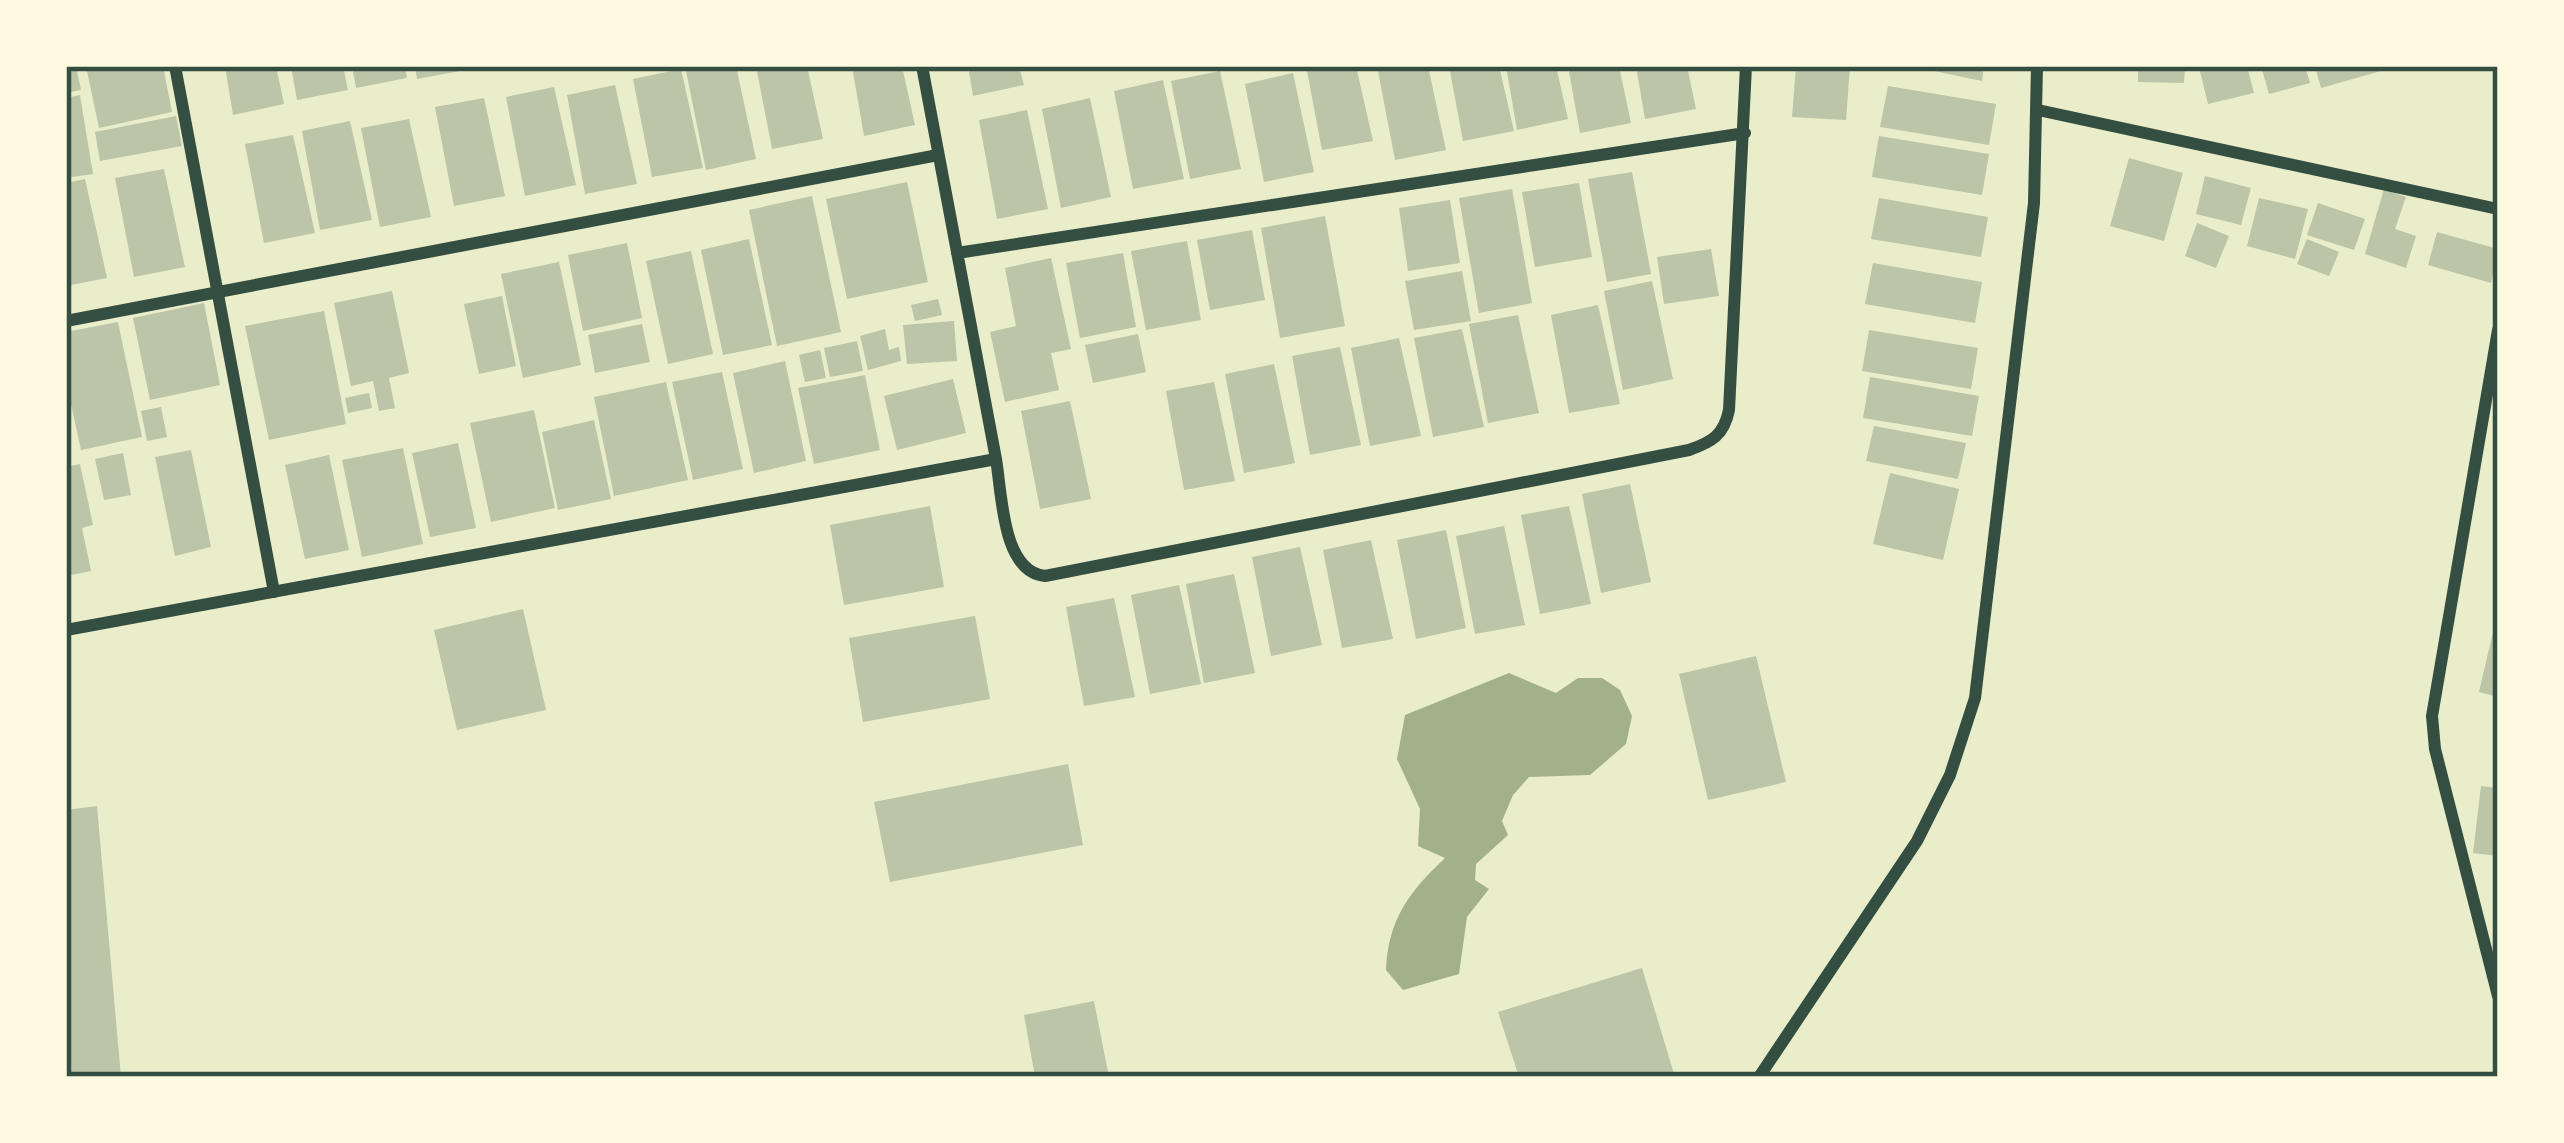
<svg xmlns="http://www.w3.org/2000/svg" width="2564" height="1143" viewBox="0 0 2564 1143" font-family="Montserrat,sans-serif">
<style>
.water{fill:#a3b18a}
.building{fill:#bcc5a7}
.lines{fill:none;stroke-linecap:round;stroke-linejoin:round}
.minor{stroke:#344e41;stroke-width:12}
.neatline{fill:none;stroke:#344e41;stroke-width:4.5}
</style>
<rect width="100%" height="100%" fill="#e9edc9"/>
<path class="water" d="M1509,673L1556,693L1578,678H1602L1620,690L1632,716L1626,744L1590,775L1529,777L1513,795L1502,821L1508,835L1476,864L1475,880L1489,889L1467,917L1459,974L1403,990L1386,970C1388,919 1410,891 1445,858L1418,846L1420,809L1397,759L1405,715Z"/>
<path class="building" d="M66,66H76L81,90L66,93Z
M86,66H163L172,112L99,128Z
M225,66H276L284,104L233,115Z
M291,66H343L348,90L297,100Z
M352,66H405L407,78L356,88Z
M415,66H475L476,68L417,79Z
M711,66H736L756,159L706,170L686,71Z
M756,66H807L823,139L772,149Z
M852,66H902L915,125L864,136Z
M968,66H1019L1024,85L973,96Z
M1306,66H1356L1373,141L1322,150Z
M1377,66H1428L1446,150L1395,160Z
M1449,66H1499L1514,131L1463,141Z
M1506,66H1556L1568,119L1517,130Z
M1568,66H1619L1631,123L1580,133Z
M1636,66H1687L1696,109L1645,119Z
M1796,66H1850L1846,120L1792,117Z
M1910,66H1984L1982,81Z
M2138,66H2185L2184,83L2138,82Z
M2247,66L2254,93L2208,104L2199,67Z
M2261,66H2305L2310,83L2269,94Z
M2315,66H2379L2381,71L2321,88Z
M681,69L703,168L652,177L633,79Z
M1220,71L1241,169L1190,179L1171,81Z
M1293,73L1314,172L1264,182L1245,84Z
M1163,80L1184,179L1133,189L1114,91Z
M615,85L637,184L585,194L567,95Z
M1888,86L1996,104L1989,145L1880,127Z
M554,87L576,185L525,196L506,97Z
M80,95L93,174L66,178V98Z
M484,98L505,196L454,206L435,107Z
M1090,98L1111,197L1061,208L1042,109Z
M1027,110L1048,209L997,219L979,120Z
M176,116L182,146L100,161L95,132Z
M409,119L431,217L380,227L361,128Z
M350,121L372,220L320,230L302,131Z
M293,135L315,233L264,243L245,144Z
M1879,136L1989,154L1982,195L1872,177Z
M2129,158L2183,173L2164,241L2110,226Z
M164,169L185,267L134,277L115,178Z
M1632,172L1651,274L1607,282L1588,179Z
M2205,176L2251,188L2241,225L2196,214Z
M85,179L107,278L66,286V183Z
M907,182L928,282L847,299L826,199Z
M1579,183L1592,257L1535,267L1522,192Z
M1512,189L1532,303L1479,313L1459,198Z
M2384,189L2406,197L2395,229L2416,236L2406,268L2365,254Z
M812,196L841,332L777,346L749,210Z
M1879,198L1988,217L1981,257L1871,239Z
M2259,198L2308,209L2295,259L2247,246Z
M1450,200L1460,263L1408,271L1399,208Z
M2318,203L2365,219L2354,250L2307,235Z
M1325,216L1345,326L1280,338L1261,228Z
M2197,223L2229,236L2216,268L2185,256Z
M1252,230L1265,300L1210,310L1197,240Z
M2437,232L2498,249L2491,283L2428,265Z
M749,239L772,345L723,355L701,250Z
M2307,239L2339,252L2329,276L2297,264Z
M1187,241L1201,320L1146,330L1131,251Z
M627,243L642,318L583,331L568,255Z
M1711,249L1719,296L1664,304L1657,257Z
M691,251L713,354L668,364L646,261Z
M1123,253L1136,327L1080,338L1066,263Z
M1051,258L1071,349L1051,353L1059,390L1005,402L990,332L1016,326L1005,268Z
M559,262L581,365L523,378L501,274Z
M1873,263L1982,282L1975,323L1865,304Z
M1462,271L1471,321L1414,330L1405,281Z
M1652,281L1673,379L1623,390L1604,291Z
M392,291L409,373L389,378L395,408L379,411L373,381L351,386L334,303Z
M502,296L516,366L479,374L464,304Z
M938,299L942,315L915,321L911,305Z
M204,303L220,385L150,400L133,318Z
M1598,305L1620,404L1569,413L1551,315Z
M324,311L346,424L269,440L245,326Z
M1518,315L1539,413L1488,423L1469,324Z
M954,321L957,361L907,364L903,325Z
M118,322L142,437L81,450L66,381V332Z
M642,324L650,362L595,373L588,335Z
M885,329L889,350L899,347L901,361L868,370L860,336Z
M1462,329L1484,427L1433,437L1414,338Z
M1869,330L1978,348L1971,389L1862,371Z
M1138,334L1146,372L1093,383L1085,345Z
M1399,338L1421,436L1370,446L1351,348Z
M857,341L863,371L830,377L824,348Z
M1340,347L1361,445L1310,455L1292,356Z
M820,350L826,378L805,382L799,355Z
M785,361L806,461L754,473L733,373Z
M1274,364L1295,463L1244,473L1225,374Z
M722,372L743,469L693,480L672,382Z
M865,375L880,450L814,464L798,388Z
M1870,377L1979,396L1972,436L1863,418Z
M953,379L966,433L897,450L884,396Z
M666,382L688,480L614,496L594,397Z
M1214,382L1235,481L1184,490L1166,391Z
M369,393L372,408L348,413L345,398Z
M1070,401L1091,499L1040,509L1021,411Z
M161,407L167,437L147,441L141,411Z
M534,410L555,508L491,522L470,423Z
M594,420L611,499L558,510L542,432Z
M1874,426L1966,443L1958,479L1866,461Z
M458,443L476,528L430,537L412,453Z
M403,448L423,544L362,557L342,460Z
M191,450L211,547L175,556L155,457Z
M123,453L131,495L104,500L95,459Z
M329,455L349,550L305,559L285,465Z
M80,464L93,525L82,528L91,571L66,576V467Z
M1890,473L1959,489L1943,560L1873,544Z
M1630,484L1651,582L1601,593L1582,494Z
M930,506L944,587L844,605L830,525Z
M1569,506L1591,604L1540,614L1521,515Z
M1504,526L1525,625L1475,634L1456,536Z
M1446,530L1466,628L1416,639L1397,540Z
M1371,540L1393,639L1342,648L1323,550Z
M1300,547L1322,645L1271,656L1252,557Z
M1234,574L1255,673L1204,683L1186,584Z
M1179,585L1201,684L1150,694L1131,595Z
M1114,598L1135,697L1084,706L1066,607Z
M523,609L546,710L457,730L434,630Z
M975,616L990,699L863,722L849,638Z
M2493,632L2498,633V697L2479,692Z
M1756,656L1786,782L1708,800L1679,674Z
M1068,764L1083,845L890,882L874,802Z
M2481,786L2498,788V856L2473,853Z
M97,806L121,1077H66V810Z
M1642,968L1675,1077H1519L1498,1012Z
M1094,1001L1109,1077H1035L1024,1015Z"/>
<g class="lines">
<path class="minor" d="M175,66L274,592
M2038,110L2498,209
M957,253L1745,133
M66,321L938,155
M2498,330L2432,716L2435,749L2498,996
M996,459C1002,494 1002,572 1045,576L1689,450C1712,442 1724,435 1729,410L1746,66
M66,630L996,459L922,66
M1759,1077L1917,841L1950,775L1975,698L2034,203L2037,66"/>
</g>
<rect width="2564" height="1143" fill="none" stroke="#fefae0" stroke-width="138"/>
<rect x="69" y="69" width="2426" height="1005" class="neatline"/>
</svg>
